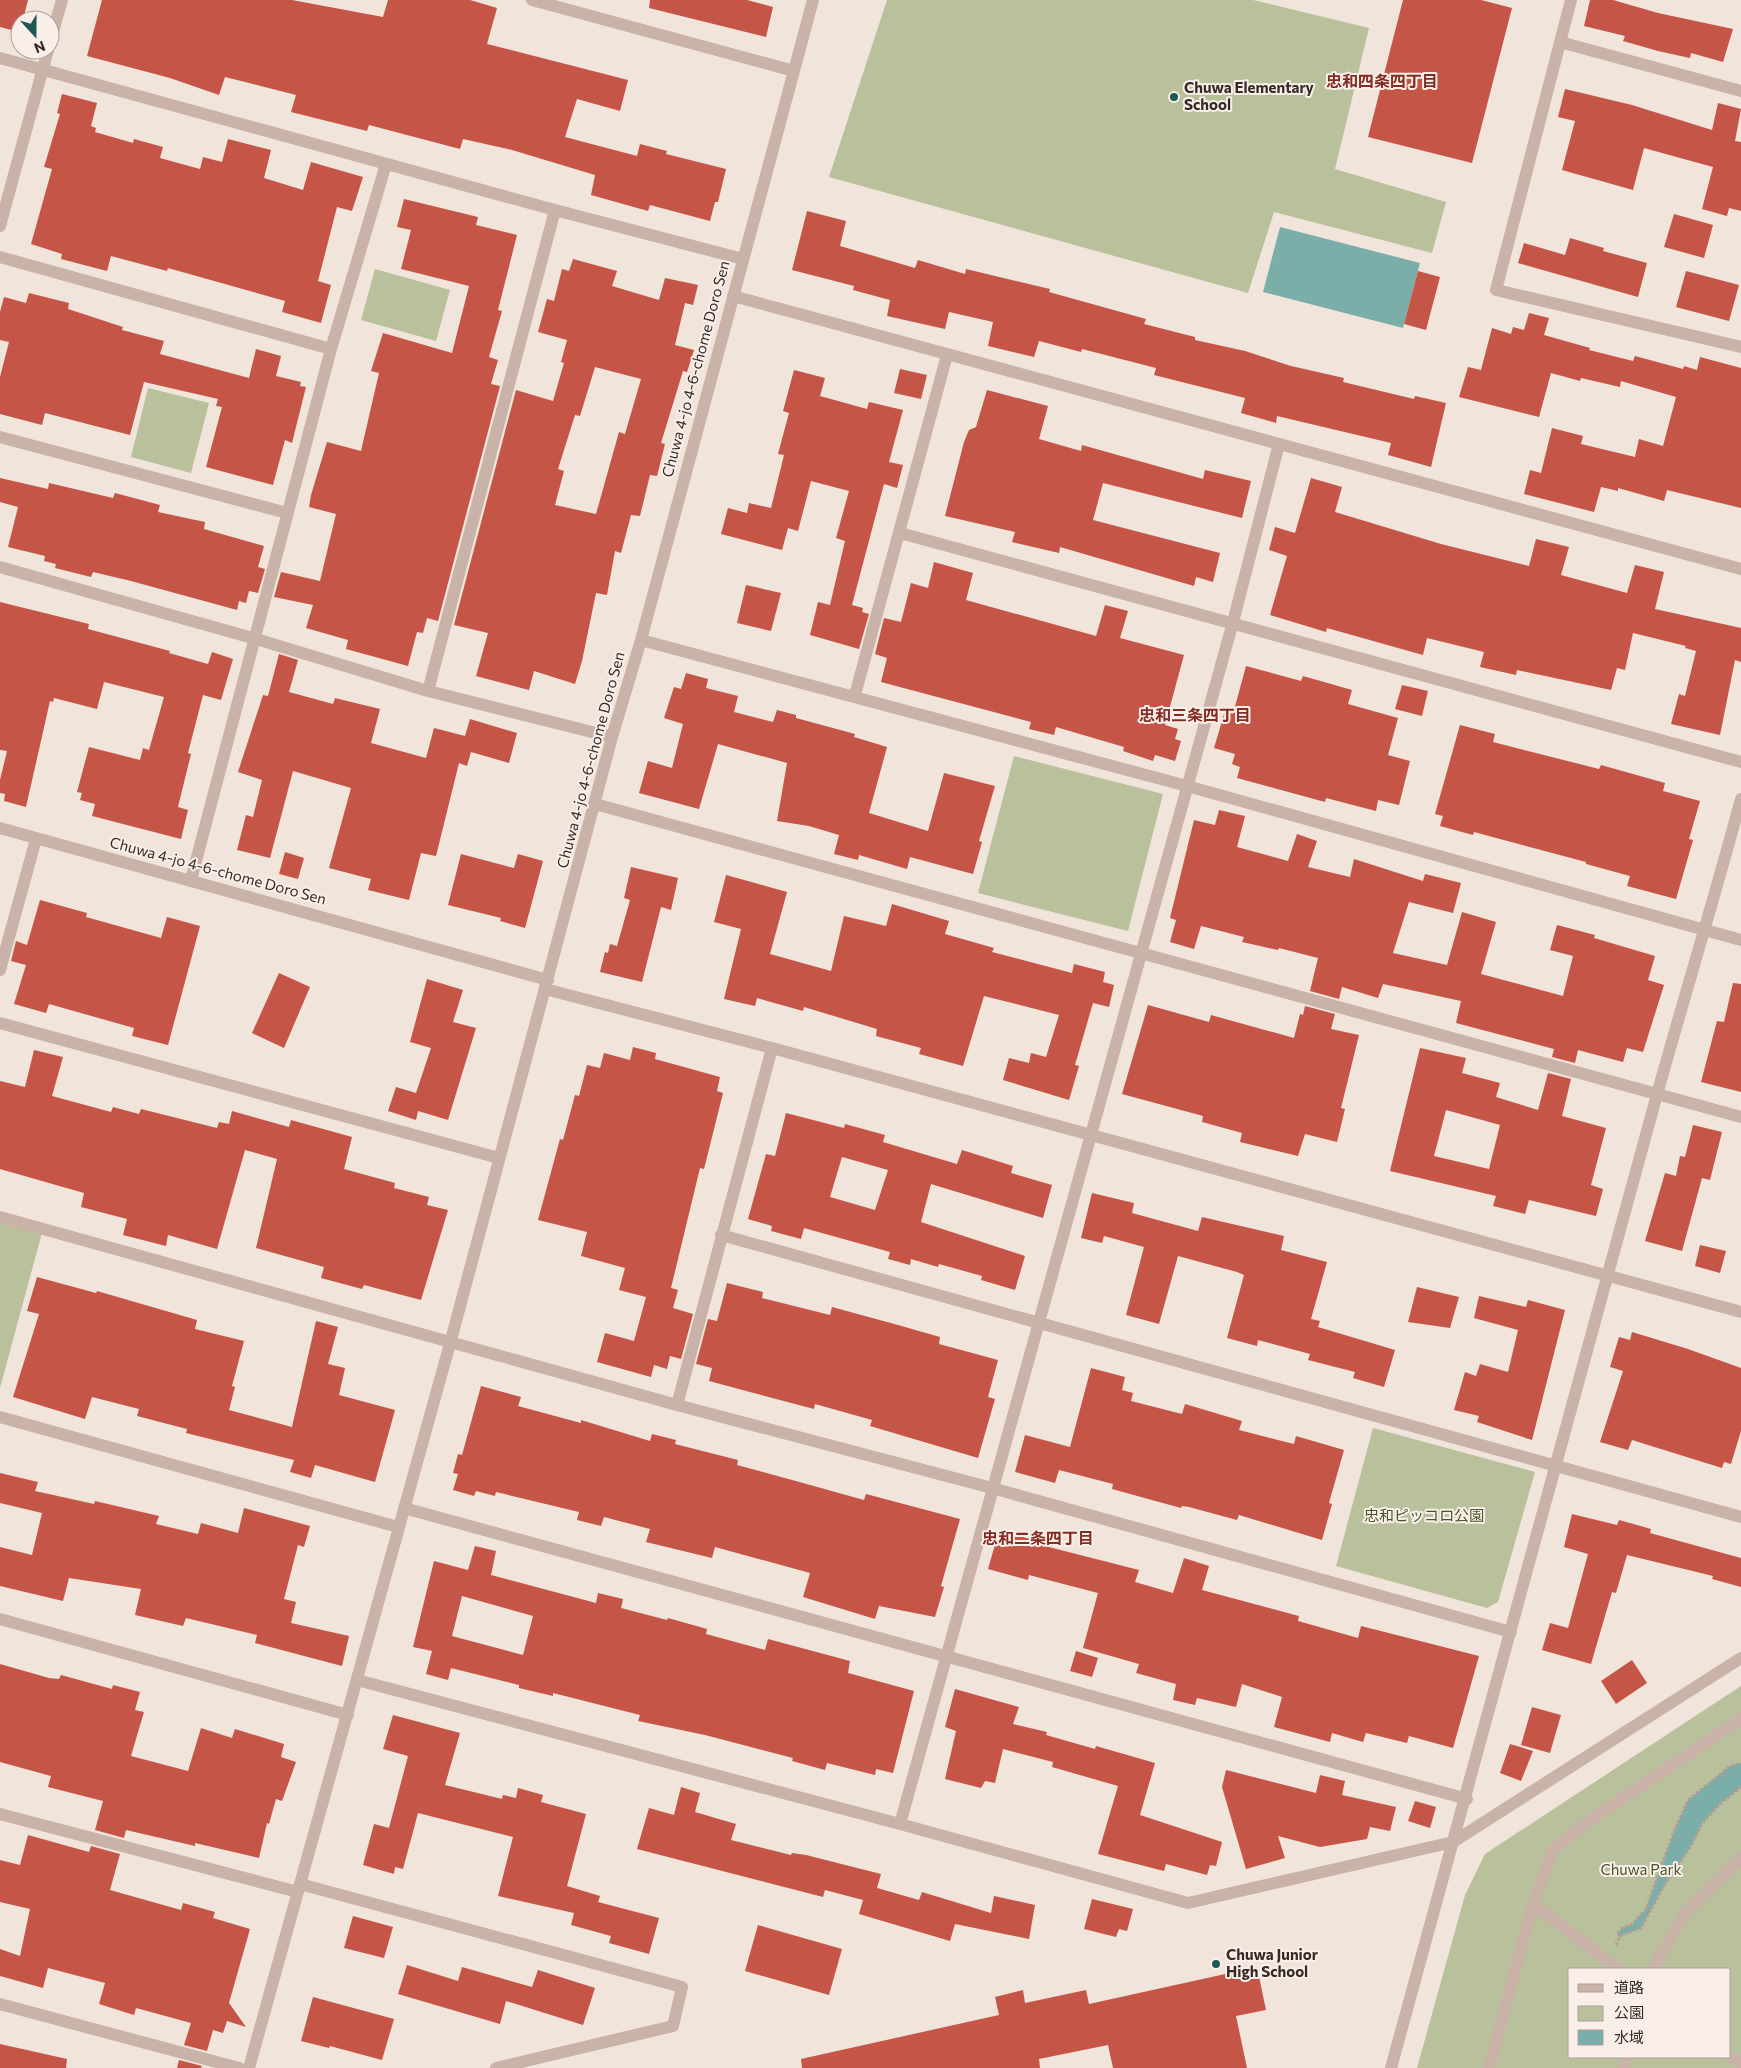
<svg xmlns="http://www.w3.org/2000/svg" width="1741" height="2068" viewBox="0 0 1741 2068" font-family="Commissioner,'Noto Sans JP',sans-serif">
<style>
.green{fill:#b9c09c;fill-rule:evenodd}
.water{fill:#7baea9}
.building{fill:#c45547;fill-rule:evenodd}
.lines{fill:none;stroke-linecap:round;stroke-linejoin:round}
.path{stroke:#b59c92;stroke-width:3;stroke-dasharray:2.5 2.5;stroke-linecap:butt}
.pedestrian{stroke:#c9b2a7;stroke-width:12}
.minor{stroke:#c9b2a7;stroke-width:12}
.poi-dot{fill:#1e5753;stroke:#f9efe8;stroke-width:2}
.labels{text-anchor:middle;stroke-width:4;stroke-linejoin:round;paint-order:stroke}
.poi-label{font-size:15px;font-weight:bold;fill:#362a28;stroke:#f9efe8;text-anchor:start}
.street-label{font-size:15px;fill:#362a28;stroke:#f9efe8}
.park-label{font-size:15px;fill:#4a542c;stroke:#f9efe8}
.neighbourhood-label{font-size:16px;font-weight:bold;fill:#842c22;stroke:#f9efe8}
</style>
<rect width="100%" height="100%" fill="#f1e4db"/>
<path class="green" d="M887,0H1253L1369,28L1335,169L1446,202L1432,253L1274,212L1248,293L829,177Z
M375,269L450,290L436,341L361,320Z
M148,388L209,403L191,473L131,457Z
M1014,756L1163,794L1128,931L978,893Z
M0,1217L43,1229L0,1388Z
M1373,1428L1535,1472L1498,1602L1487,1608L1336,1566Z
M1741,1686V2068H1417L1465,1895L1485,1854ZM1570,1969H1730V2057H1570Z"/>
<path class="water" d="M1280,227L1420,263L1403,328L1263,292Z
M1741,1763V1787L1719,1805L1702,1824L1691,1846L1665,1884L1641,1928L1620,1936L1617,1934L1622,1928L1632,1924L1646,1909L1674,1831L1688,1800L1730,1766Z"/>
<path class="building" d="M0,0H28L23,20H20L19,32L0,27Z
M102,0H292L383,17L388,0H470L497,8L487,44L628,80L620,111L577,99L565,137L637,156L640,144L667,151L666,154L726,169L718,202H715L710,221L650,205L648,211L591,195L595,175L512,150L463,139L460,149L369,125L367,131L291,112L296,95L225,77L219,95L170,78L87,56Z
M650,0H747L773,7L766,37L649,8Z
M1403,0H1481L1512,8L1472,163L1368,137Z
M1590,0H1613L1658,13L1733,29L1723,62L1691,53L1690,58L1658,51L1623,41L1625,36L1584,26Z
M1565,89L1632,105L1712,130L1718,103L1741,109L1735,141L1741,142V211L1729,208L1727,216L1702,209L1713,167L1644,148L1633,190L1562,170L1575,121L1558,117Z
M62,94L97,103L91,126L96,128L95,132L133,143L134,139L163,147L160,158L200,169L203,157L222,162L228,139L271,150L264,178L303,190L311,162L363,177L352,211L337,207L318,281L331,285L321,323L282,312L285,301L168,268L167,271L111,256L107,271L61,259L62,254L31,244L52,169L44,167L60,114L57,113Z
M404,199L478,217L476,225L517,235L498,310L502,311L489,357L498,360L491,384L500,386L438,621L427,618L423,633L417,632L408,666L346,649L348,640L306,628L313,605L274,597L281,572L320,581L336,514L309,507L311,495L327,442L361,451L379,373L371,371L383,333L452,353L469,286L401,269L411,230L397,227Z
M807,211L846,221L840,246L915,268L918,260L965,274L966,269L1050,289L1049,292L1146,319L1144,324L1195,337V340L1245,351L1291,366L1344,378L1343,382L1414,399L1415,396L1446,403L1431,467L1388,455L1391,443L1277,416L1276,423L1241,413L1245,398L1154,375L1156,368L1082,349L1081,352L1039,341L1034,357L988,346L993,322L949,312L945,329L887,316L890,300L853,290L854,286L792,270Z
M1674,214L1713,225L1704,258L1664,247Z
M1570,238L1604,248L1603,251L1647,263L1638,297L1518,263L1524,243L1565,255Z
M573,259L617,271L612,286L659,300L665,278L698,285L693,305L685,303L675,345L694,350L687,372L683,371L661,443L665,444L657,476L650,475L640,516L631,515L621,553L615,551L607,595L596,593L582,661L575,684L534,671L529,690L476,676L488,633L454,625L516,390L553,401L564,363L561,362L567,340L538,332L547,299L554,301L562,269L569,271ZM595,367L641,379L625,434L619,432L596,514L555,505L564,471L558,469L575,415L580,416Z
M1418,271L1440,277L1426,330L1404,324Z
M1686,271L1739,285L1729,321L1676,307Z
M29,293L69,303L68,309L123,327L122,330L164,341L160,354L249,378L256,349L281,356L276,376L301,382L300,386L306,387L292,443L285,440L273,485L206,467L222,407L216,406L218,399L144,382L130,435L45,413L42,425L0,414V377L9,342L0,340V312L4,297L26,303Z
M1529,313L1549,318L1544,335L1590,348L1589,350L1633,361L1635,356L1683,369L1684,366L1697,370L1700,357L1741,368V508L1667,490L1664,501L1618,488V491L1601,487L1594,512L1524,494L1530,470L1541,473L1552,428L1583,436L1581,444L1635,457L1639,439L1663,446L1676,397L1621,381L1620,387L1581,378L1580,381L1551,373L1539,417L1459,397L1468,367L1481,370L1492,328L1511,334L1513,327L1524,330Z
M900,369L927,375L921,399L894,393Z
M794,370L825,378L820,396L867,409L869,402L903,410L889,462L903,465L897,488L884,484L852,605L863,608L862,612L869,614L859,649L810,635L818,602L830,605L845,541L836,538L849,491L811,481L798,531L788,528L782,550L721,534L728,508L747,513L749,503L771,508L784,455L778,454L789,413L783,411Z
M987,390L1048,406L1039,439L1081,451L1082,445L1203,479L1205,470L1251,481L1242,518L1103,483L1093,520L1220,553L1213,582L1196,577L1194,586L1060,547L1059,553L1012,542L1015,532L945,516L964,442L969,430L976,427Z
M0,478L48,489L49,483L113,498L115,493L160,505L158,512L205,522L204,529L264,546L258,567L265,569L258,593L249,591L246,603L239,601L237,610L131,581L93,572L91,577L55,568L56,564L44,561L45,556L8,547L18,507L0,502Z
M1311,478L1342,487L1335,512L1441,544L1529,566L1536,539L1569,547L1561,575L1627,593L1635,565L1664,572L1655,609L1741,628V662L1735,660L1720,735L1671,724L1679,694L1685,696L1696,651L1685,648L1686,646L1633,633L1625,670L1617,668L1611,690L1517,670L1516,675L1480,667L1484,652L1427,638L1423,655L1327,628L1326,632L1270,615L1287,556L1269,550L1275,527L1295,533Z
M934,562L973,573L966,600L1096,636L1105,605L1128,611L1120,638L1184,655L1165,725L1178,729L1175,739L1181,741L1175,761L1155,755L1153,761L1123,751L1124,747L1056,727L1054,735L1029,729L1031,722L881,682L887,658L875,654L884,618L901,622L911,583L928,588Z
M746,585L781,593L771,631L737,623Z
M0,602L89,624L88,629L170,651L169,653L208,664L212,652L233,659L221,700L203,695L188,753L191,754L178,807L188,810L181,839L92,816L95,804L80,800L82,793L77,792L89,747L140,760L143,748L149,750L164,697L104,682L97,709L54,698L53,702L50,701L26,807L4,801L5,794L0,793V780L7,751L0,750Z
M279,654L298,660L289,692L333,704L335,698L380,709L371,743L426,758L434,728L465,736L470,719L517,733L509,763L471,752L467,766L459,763L436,856L421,853L409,900L368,890L371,879L329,868L351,788L293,771L270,858L237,850L246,815L253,817L262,780L238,772L263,695L268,696Z
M1246,666L1301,681L1303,676L1352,690L1348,704L1398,718L1388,755L1410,761L1399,805L1378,800L1376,811L1326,798L1325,802L1237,778L1240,767L1232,764L1235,754L1214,748L1225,711L1233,714Z
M686,673L708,679L706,688L738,696L734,712L773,722L777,710L796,715V718L855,734L854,737L887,747L869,813L928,831L944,773L995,786L979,841L982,842L973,874L910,857L907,869L859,855L858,860L834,854L839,835L809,826L777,821L787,763L718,744L699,809L639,793L648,761L672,768L683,724L664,718L674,687L681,689Z
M1402,685L1428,691L1422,716L1395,709Z
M1460,725L1495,734L1493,742L1599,769L1601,765L1665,783L1663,791L1700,801L1689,839L1693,840L1676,899L1627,886L1630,876L1586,864V862L1474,832L1473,835L1440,826L1443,816L1435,814Z
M1219,810L1245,816L1237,847L1288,861L1297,834L1317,841L1308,867L1350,877L1354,859L1423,881L1425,874L1461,883L1453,913L1409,902L1393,953L1447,965L1462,912L1496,922L1481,974L1563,996L1573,956L1550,950L1557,925L1595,935L1594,938L1655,956L1648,980L1664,985L1643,1052L1627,1048L1623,1062L1578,1050L1575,1063L1552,1057L1554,1049L1456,1023L1461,1001L1383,984L1378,998L1342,987L1339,999L1310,991L1318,958L1279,948L1278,950L1242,942L1244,937L1201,926L1194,949L1170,942L1176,920L1170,918L1194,820L1215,825Z
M285,852L304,858L298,879L279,874Z
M461,854L514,868L518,854L543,861L525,928L500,921L501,918L448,905Z
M631,867L678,878L671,910L661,907L642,982L600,972L605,952L608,953L610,944L617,946L630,900L624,898Z
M726,875L787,892L770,954L831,971L844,916L886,926L892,904L949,921L945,934L994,948L992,952L1072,973L1074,964L1105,972L1103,982L1114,985L1109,1007L1093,1003L1075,1065L1079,1066L1069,1100L1003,1080L1009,1058L1029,1063L1031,1053L1046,1057L1059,1015L984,996L963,1066L919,1054L921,1048L876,1036L877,1029L804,1007L803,1011L757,998L755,1006L724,999L741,929L714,922Z
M40,900L87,913L86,917L161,938L167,917L200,926L168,1045L132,1036L134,1028L49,1004L46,1013L14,1004L26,965L11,961L16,941L27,945Z
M279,973L310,987L284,1048L252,1033Z
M427,979L463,990L453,1022L476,1028L448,1120L418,1111L416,1120L388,1111L396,1087L416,1093L431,1048L410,1042Z
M1733,983L1741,984V1092L1701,1082L1717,1021L1724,1022Z
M1148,1005L1209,1022L1211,1015L1294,1038L1300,1014L1303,1015L1305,1006L1335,1014L1331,1029L1359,1035L1341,1108L1345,1109L1337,1142L1305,1134L1298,1156L1240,1142L1242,1133L1202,1122L1203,1116L1122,1094Z
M633,1047L656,1053L655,1059L720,1077L717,1091L723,1093L704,1169L700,1168L671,1288L678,1290L673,1308L693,1314L681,1359L670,1356L667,1369L654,1365L651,1377L597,1362L605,1333L634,1341L646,1297L619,1290L625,1268L581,1256L587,1232L538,1220L560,1139L563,1140L575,1095L579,1096L587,1065L600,1068L604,1053L630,1060Z
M1420,1048L1466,1058L1462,1073L1500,1083L1496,1097L1538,1110L1548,1073L1571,1079L1562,1116L1606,1128L1591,1185L1603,1189L1596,1216L1529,1200L1525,1214L1493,1206L1496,1196L1390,1171ZM1446,1110L1500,1125L1489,1169L1434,1156Z
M34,1050L63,1057L52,1096L111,1112L113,1107L139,1114L141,1109L217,1128L219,1122L229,1124L232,1111L289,1127L291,1120L352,1137L344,1169L395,1183L394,1188L429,1197L427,1205L448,1210L421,1300L364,1285L362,1289L321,1278L324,1267L256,1248L277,1159L245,1150L217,1249L168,1235L166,1246L123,1235L127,1219L81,1207L84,1193L0,1169V1081L25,1087Z
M786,1113L844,1128L845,1124L885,1135L883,1142L957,1164L962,1150L1013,1166L1011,1173L1052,1185L1043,1218L931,1184L921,1222L1025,1256L1015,1290L981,1280L982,1276L939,1264L938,1267L911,1259L910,1265L888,1259L890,1252L804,1228L801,1239L771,1231L772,1226L748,1219L766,1154L775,1156ZM842,1157L888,1170L875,1210L830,1197Z
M1693,1125L1722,1132L1710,1180L1702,1178L1682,1251L1645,1241L1665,1173L1676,1176L1680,1156L1685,1157Z
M1092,1193L1134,1203L1132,1213L1198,1231L1202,1217L1284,1236L1281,1250L1327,1262L1311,1319L1320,1321L1318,1327L1395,1350L1384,1387L1353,1378L1355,1372L1308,1360L1310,1354L1258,1340L1257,1346L1227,1338L1244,1275L1237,1272L1178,1256L1159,1324L1126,1315L1144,1247L1104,1236L1102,1243L1081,1238Z
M1700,1245L1726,1251L1720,1273L1695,1266Z
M37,1277L96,1293L97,1291L197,1320L195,1329L244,1341L232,1386L235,1387L229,1410L292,1427L316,1321L338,1327L328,1364L345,1368L339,1395L395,1410L375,1482L315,1465L311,1478L290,1472L294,1460L186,1433L187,1429L137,1416L139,1409L92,1397L85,1419L13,1397L39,1314L27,1311Z
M727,1283L763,1292L762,1298L830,1315L832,1307L898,1325L940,1337L939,1344L998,1360L988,1397L995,1399L978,1458L870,1426L872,1420L815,1404L814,1409L709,1381L712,1368L696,1364L708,1319L717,1321Z
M1417,1287L1459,1297L1450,1328L1408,1322Z
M1479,1296L1526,1307L1528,1300L1565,1310L1532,1440L1477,1422L1479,1416L1454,1410L1465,1372L1476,1376L1480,1364L1508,1372L1518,1330L1474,1318Z
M1632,1332L1688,1349L1741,1368V1431L1731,1464L1724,1462L1722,1468L1632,1440L1628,1450L1600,1442L1623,1371L1610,1367L1619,1337L1630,1340Z
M1091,1368L1125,1377L1122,1390L1133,1393L1131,1401L1182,1414L1185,1404L1242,1421L1239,1430L1294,1444L1296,1436L1344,1450L1329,1503L1332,1504L1322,1540L1239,1515L1237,1520L1189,1507L1182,1506L1181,1508L1112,1489L1113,1484L1059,1470L1055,1483L1015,1472L1025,1435L1070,1447Z
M481,1386L521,1397L518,1406L581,1423V1420L650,1441L652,1434L676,1440L675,1444L738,1460L737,1465L803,1483L864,1500L866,1494L960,1519L941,1586L944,1587L935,1617L879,1606L875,1619L803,1597L810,1573L715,1547L712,1558L646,1542L650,1529L604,1517L601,1526L577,1520L579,1512L496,1492L495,1496L476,1491L474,1496L453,1490L458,1474L453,1473L458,1454L462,1455Z
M0,1473L38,1482L35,1491L94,1504L95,1501L159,1516L156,1524L198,1534L201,1523L238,1533L244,1508L310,1526L304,1547L298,1545L284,1599L296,1602L291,1623L349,1636L342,1666L255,1643L257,1635L186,1618L183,1626L135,1615L141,1589L69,1578L63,1601L0,1586V1547L32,1555L42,1513L0,1503Z
M1572,1514L1617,1525L1619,1520L1630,1523L1651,1529L1650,1533L1741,1558V1587L1712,1579L1713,1576L1627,1555L1616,1593L1612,1592L1591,1664L1542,1650L1550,1623L1568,1628L1588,1554L1564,1547Z
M999,1531L1038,1541L1037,1544L1139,1570L1135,1582L1173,1593L1184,1558L1209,1566L1202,1590L1299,1616L1298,1621L1358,1638L1361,1626L1479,1656L1453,1748L1409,1736L1407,1743L1366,1733L1363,1742L1332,1733L1330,1742L1274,1727L1282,1697L1242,1684L1236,1707L1197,1698L1195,1705L1173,1700L1176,1684L1136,1673L1139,1664L1083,1648L1098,1593L1029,1575L1028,1580L988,1569Z
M475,1546L496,1551L491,1575L596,1603L598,1593L623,1599L621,1608L667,1620L668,1618L707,1629L706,1634L765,1650L768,1639L850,1661L848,1673L914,1691L893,1773L876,1769L875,1775L827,1763L825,1770L792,1761L793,1758L705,1735L638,1721L640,1715L553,1693V1696L519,1688V1685L451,1668L448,1680L426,1674L432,1651L413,1647L434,1561L468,1570ZM462,1596L533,1616L523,1655L452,1636Z
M1076,1651L1098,1658L1092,1677L1070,1671Z
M1632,1660L1647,1683L1616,1704L1601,1681Z
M0,1664L49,1678L59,1679L61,1675L112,1689L113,1685L140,1692L135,1710L144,1712L131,1756L188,1771L201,1728L232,1738L235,1729L284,1744L281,1757L296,1762L282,1801L276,1799L269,1824L267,1823L259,1858L195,1843V1846L126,1830L124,1838L95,1830L103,1801L48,1787L51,1776L0,1762Z
M955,1689L1019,1707L1013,1724L1047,1732L1046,1735L1095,1749L1096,1746L1155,1763L1140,1815L1222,1842L1216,1866L1210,1865L1207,1875L1166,1864L1164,1871L1098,1854L1118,1786L1052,1767L1053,1762L1003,1749L995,1783L985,1781L981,1788L945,1779L956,1731L945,1727Z
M1532,1707L1561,1715L1550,1753L1521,1745Z
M393,1715L460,1733L445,1785L502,1799L503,1795L516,1798L518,1788L543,1795L541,1802L586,1814L567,1886L600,1896L598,1902L659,1918L649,1954L609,1943L611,1936L571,1925L574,1913L498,1896L513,1837L418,1813L403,1869L395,1867L394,1874L363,1865L374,1824L389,1828L408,1756L383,1749Z
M1510,1744L1533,1751L1521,1781L1500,1773Z
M1226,1770L1316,1793L1320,1775L1345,1781L1342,1795L1396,1807L1390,1831L1370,1827L1367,1839L1320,1847L1278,1836L1285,1858L1246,1869L1222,1787Z
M681,1787L700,1793L695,1812L736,1824L731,1840L791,1855L792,1853L806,1855L881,1874L877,1888L919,1900L922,1892L991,1913L994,1896L1035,1905L1029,1939L955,1924L950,1941L859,1914L863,1900L825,1890L823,1897L637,1849L649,1808L674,1815Z
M1415,1801L1436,1807L1430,1828L1408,1821Z
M28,1835L89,1852L91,1846L120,1854L110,1890L181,1910L183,1903L215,1912L213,1918L250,1929L229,2003L246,2027L227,2021L223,2033L213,2030L207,2051L184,2045L191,2023L136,2008L134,2015L99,2004L105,1983L48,1968L43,1988L0,1976V1949L20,1956L30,1909L0,1902V1860L20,1865Z
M1092,1899L1133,1909L1127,1931L1119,1929L1116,1937L1084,1929Z
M353,1916L393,1927L384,1958L344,1948Z
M758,1925L842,1949L829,1995L745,1971Z
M407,1965L458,1981L462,1967L532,1987L538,1970L595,1988L583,2025L506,2001L500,2024L398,1994Z
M1257,1967L1266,2010L1236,2016L1247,2068H1113L1108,2045L1039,2059L1040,2068H802L801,2059L999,2015L995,1997L1023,1990L1025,2003L1086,1990L1089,2004Z
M313,1997L394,2019L382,2060L330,2046L329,2048L301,2041Z
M0,2044L67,2059L66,2068H0Z
M179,2060L202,2066L201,2068H177Z"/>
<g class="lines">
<path class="path" d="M1620,1936L1641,1928L1665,1884L1691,1846L1702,1824L1719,1805L1741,1787
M1616,1945L1620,1936L1617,1934L1622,1928L1632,1924L1646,1909L1674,1831L1688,1800L1730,1766L1741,1763"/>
<path class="pedestrian" d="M1618,1969L1533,1904L1553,1850L1587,1822L1741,1719
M1652,1969L1686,1912L1741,1858
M1730,2056L1741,2064
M1489,2068L1533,1904
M1624,2068L1626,2057"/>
<path class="minor" d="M532,0L794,71
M1571,0L1496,290L1741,347
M50,42L62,0
M1560,42L1741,91
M0,58L555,210L743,259
M0,226L48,50
M0,257L331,349
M733,296L1741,569
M0,437L287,513
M900,533L1741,762
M0,567L256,639L428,691L612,737
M641,640L1187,786L1741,940
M428,691L555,210
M855,695L947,355
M595,804L1741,1117
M0,828L548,980
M191,880L331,349L386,164
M0,970L36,839
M545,989L772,1048L1741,1312
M0,1023L499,1158
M0,1217L677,1405L992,1488L1511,1632
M721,1235L1741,1517
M677,1405L772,1048
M0,1417L398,1527
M404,1508L1467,1799
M0,1619L348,1715
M357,1680L900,1824L1188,1903L1453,1842L1741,1658
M0,1814L298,1892
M900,1824L1233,622L1279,444
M300,1884L682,1987L673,2026L496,2068
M0,2004L239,2068
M249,2068L451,1340L612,737L641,640L813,0
M1391,2068C1480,1745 1567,1421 1656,1098C1684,998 1714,899 1741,799"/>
</g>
<g class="poi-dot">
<circle cx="1174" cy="97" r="5"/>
<circle cx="1216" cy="1964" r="5"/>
</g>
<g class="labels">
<g class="poi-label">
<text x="1184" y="93">Chuwa Elementary<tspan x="1184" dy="17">School</tspan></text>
<text x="1226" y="1960">Chuwa Junior<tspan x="1226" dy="17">High School</tspan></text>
</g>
<g class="street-label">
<text transform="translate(696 369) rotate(-75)" y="5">Chuwa 4-jo 4-6-chome Doro Sen</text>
<text transform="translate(591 760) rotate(-75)" y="5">Chuwa 4-jo 4-6-chome Doro Sen</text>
<text transform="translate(218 871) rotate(15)" y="5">Chuwa 4-jo 4-6-chome Doro Sen</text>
</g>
<g class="park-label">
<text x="1424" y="1521">忠和ピッコロ公園</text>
<text x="1641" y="1875">Chuwa Park</text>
</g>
<g class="neighbourhood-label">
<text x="1382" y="87">忠和四条四丁目</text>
<text x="1195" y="721">忠和三条四丁目</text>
<text x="1038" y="1544">忠和二条四丁目</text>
</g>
</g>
<rect x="1568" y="1968" width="162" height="90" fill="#f9efe8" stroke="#aba09b"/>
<rect x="1578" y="1984" width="25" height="8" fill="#c9b2a7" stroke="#aba09b"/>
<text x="1614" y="1993" font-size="15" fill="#362a28">道路</text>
<rect x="1578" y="2006" width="25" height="15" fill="#b9c09c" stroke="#aba09b"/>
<text x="1614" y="2018" font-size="15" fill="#362a28">公園</text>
<rect x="1578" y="2030" width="25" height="15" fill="#7baea9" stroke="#aba09b"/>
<text x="1614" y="2043" font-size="15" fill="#362a28">水域</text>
<g transform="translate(35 35) rotate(159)"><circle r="24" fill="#f9efe8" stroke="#aba09b"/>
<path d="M0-4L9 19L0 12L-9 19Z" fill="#1e5753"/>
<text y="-8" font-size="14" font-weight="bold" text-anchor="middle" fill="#362a28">N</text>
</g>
</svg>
